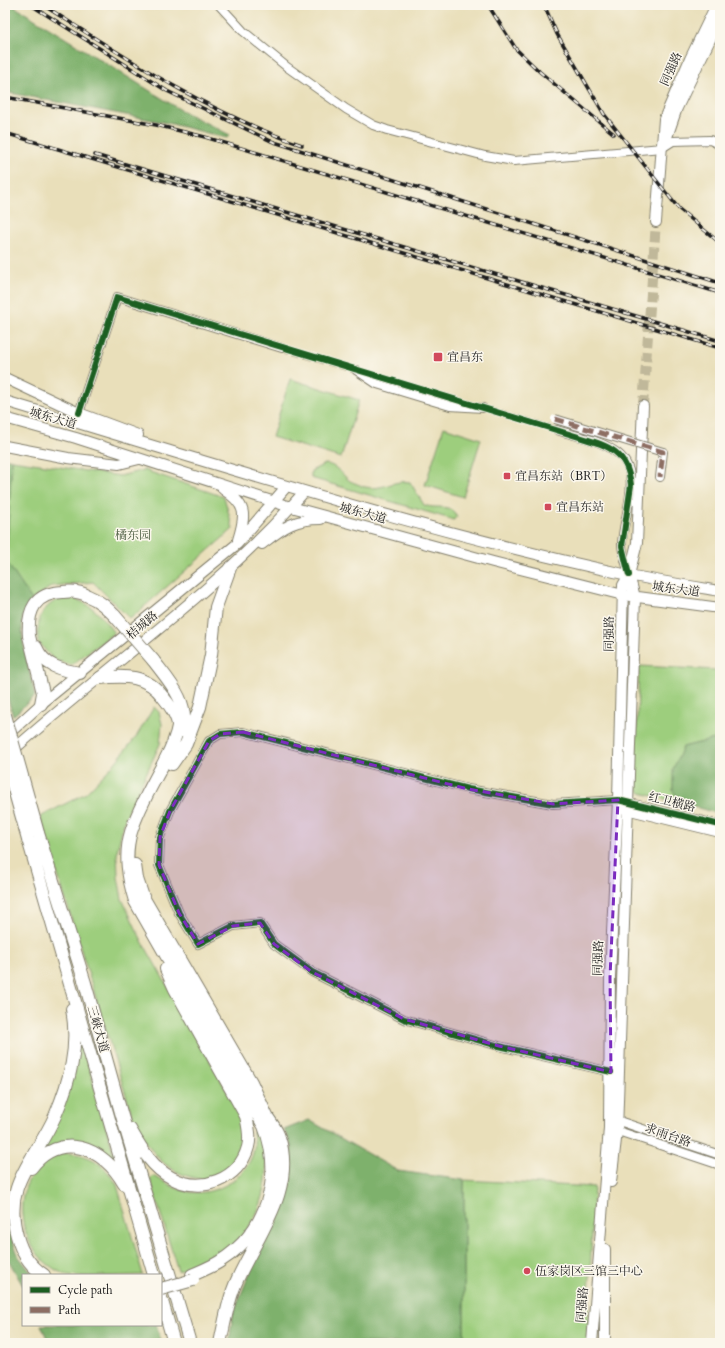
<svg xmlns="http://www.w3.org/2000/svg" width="725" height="1348" viewBox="0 0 725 1348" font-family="Cardo,'Noto Serif SC',serif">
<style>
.green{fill:#9dce7d;stroke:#5c754c}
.forest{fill:#7eb16c;stroke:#4d6644}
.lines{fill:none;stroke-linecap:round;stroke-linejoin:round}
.minor-tunnel{stroke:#c0b89a;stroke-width:8;stroke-dasharray:8 4;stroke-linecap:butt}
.major-tunnel{stroke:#c0b89a;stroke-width:10;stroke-dasharray:10 5;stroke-linecap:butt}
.minor-casing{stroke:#827e6b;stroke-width:10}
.major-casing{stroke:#827e6b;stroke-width:12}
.highway-casing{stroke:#827e6b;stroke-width:14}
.minor{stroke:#fff;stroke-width:8}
.major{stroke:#fff;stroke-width:10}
.highway{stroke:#fff;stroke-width:12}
.rail-casing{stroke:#1c1c1c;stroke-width:3.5}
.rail{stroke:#fbf7ec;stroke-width:2;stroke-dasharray:6;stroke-linecap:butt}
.minor-bridge-casing{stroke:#827e6b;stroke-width:10;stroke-linecap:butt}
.highway-bridge-casing{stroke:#827e6b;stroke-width:14;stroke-linecap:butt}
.minor-bridge{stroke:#fff;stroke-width:8}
.highway-bridge{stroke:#fff;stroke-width:12}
.quiet{stroke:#8d6e63;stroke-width:5;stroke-dasharray:10 5;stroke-linecap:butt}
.cycleway-casing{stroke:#fbf7ec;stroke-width:8}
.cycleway{stroke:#1b5e20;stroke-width:6}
.marked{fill:#7b2cbf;fill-opacity:0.2;stroke:#7b2cbf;stroke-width:3;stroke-dasharray:8 5;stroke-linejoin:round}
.poi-dot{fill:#d1495b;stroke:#fbf7ec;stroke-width:1.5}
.labels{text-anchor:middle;stroke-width:3;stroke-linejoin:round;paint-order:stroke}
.street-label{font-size:12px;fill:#1c1c1c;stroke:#fbf7ec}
.poi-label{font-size:12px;fill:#1c1c1c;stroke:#fbf7ec;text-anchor:start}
.park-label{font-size:12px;fill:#495a3e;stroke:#fbf7ec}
</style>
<rect width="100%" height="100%" fill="#fbf7ec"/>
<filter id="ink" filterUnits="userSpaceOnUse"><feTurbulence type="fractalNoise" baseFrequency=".025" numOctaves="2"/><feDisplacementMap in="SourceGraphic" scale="8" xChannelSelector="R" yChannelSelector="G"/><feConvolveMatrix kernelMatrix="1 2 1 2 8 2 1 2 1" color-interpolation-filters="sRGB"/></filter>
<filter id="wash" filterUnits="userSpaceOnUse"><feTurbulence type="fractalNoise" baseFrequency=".012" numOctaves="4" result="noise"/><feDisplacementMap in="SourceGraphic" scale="16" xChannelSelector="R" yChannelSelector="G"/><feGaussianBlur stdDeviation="0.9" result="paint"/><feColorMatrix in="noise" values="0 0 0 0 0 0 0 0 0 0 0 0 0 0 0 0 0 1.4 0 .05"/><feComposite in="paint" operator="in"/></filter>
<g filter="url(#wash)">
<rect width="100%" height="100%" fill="#e9dfba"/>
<path class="green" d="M290,379L359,400L341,458L272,437Z
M444,427L481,439L463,497L425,485Z
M12,460L120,476L144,470L224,497L233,529L130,619L93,582L52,586L32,600L5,562Z
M325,464C336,464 342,475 350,481C354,483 360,485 365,487C382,491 395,479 410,482L424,505C436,510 451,502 457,517L454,520L311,478V471Z
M61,598C87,597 100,614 114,633L71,665L54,660L38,642C37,619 40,608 61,598Z
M639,666L718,670L717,678H720V732L715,739L683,747L673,791L684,804L641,793L636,788L635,776Z
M154,707L159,712L162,724L160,744L125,819L117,851L118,877L122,899L142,941L245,1123C245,1129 246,1136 244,1142C240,1159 221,1177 203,1179C193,1179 180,1174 172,1169C154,1158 142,1136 133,1118L40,817L86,793L114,764L136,737Z
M78,1029L116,1162L112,1163L88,1146L37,1155L55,1125Z
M259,1129C278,1179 261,1229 216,1258C205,1265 191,1267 178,1271L150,1179L154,1176C163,1181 172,1187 181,1190C210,1200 247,1180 254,1150C255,1145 254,1138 253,1132Z
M63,1153C90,1154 103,1162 117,1185L143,1275C129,1275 73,1278 64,1274C12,1252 4,1171 63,1153Z
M464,1180L594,1187L587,1343H464Z"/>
<path class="forest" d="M5,5H12L184,112L230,135L227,138L168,123L5,92Z
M5,458L12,460L6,561L32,600C30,603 26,606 25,610C16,631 31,674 35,696L13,716L5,689Z
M720,732V814L684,804L673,791V769L683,747L715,739Z
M309,1120L398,1171L464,1180V1343H229L233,1314L255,1260L277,1223L291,1181V1146L284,1130Z
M5,1221L19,1257L33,1275H23V1286L5,1254Z
M41,1325H156L162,1343H49Z"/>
</g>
<g filter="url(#ink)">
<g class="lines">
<path class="minor-tunnel" d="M282,348L557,430"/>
<path class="major-tunnel" d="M643,406L656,222"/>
<g class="minor-casing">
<path id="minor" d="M219,5L243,31L287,67L346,109L373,125L387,130L485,156L514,161L662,148L673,141L710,140L720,145
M356,370L377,384L450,406L483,408
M79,413L117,297L282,348
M557,430C575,436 597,439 613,450C646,470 623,514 622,544C622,554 627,565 629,574
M660,477L663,452
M622,809L720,833
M611,1072L499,1046L404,1019L312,972L274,944L260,923L233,926L198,944L179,913L159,865L160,837L170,811L209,741L220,734L243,732L468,789L553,804L618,800L720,825
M613,1119L720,1155
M612,1129L720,1165"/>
</g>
<g class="major-casing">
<path id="major" d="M665,143L677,108L720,19
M656,222L664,119L690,59L716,5
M5,378L79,413L138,435
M5,401C212,463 417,530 628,575C659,581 690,586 720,591
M5,418L76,438L284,505L493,562L623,595L720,608
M5,446L68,458L119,464L139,459
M223,489C247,505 246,514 238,540
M262,544C283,528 293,519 321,519
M6,736L41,704L237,544L286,487
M10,753C107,666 218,591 304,492
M611,1182L617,1131L635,597L629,575
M592,1343L609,1128L610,977L618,800L623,585L629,575L637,543L643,406
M605,1343V1249"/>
</g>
<g class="highway-casing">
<path id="highway" d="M36,647C44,666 61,670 80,673
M153,660C168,680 191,703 182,731
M100,678C125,675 147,675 163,697C169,704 178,717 178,726C176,740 168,754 162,766C151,787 138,809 131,832C124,855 128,878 135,901L264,1126C284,1177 267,1232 219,1262C211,1267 201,1271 192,1275
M41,704L43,693L29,636C27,610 35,593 63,592C71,591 81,592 88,596C99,600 107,608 115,616
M172,764L186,744L200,707L211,655L216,607L230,568
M38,833L85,983L122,1116L190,1343
M28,839L154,1275
M135,865L137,879L143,897L251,1082L271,1125
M130,1129C141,1148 152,1168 172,1178C201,1194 239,1180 248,1147C251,1137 248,1126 246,1116L175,989L166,969
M31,1168C60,1130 104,1147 124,1184
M44,1275C30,1266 21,1251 17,1236C2,1184 36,1159 55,1116C70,1081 79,1047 72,1009
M161,1298L174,1343
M220,1343C225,1321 228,1299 238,1278C258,1234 296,1189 279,1137C277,1130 272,1124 268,1118"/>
</g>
<use href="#minor" class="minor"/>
<use href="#major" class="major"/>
<use href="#highway" class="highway"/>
<g class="rail-casing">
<path id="rail" d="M31,5L167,91L271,141L720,283
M43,5C126,58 208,113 302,145
M488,5L516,49L540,72L614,134
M544,5L557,34L604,114L679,209L720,243
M5,97L156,125L205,137L720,293
M5,133L720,348
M95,155L720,341"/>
</g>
<use href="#rail" class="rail"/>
<g class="minor-bridge-casing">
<path id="minor-bridge" d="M555,419L663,452"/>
</g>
<g class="highway-bridge-casing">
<path id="highway-bridge" d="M115,616L153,660
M5,715L38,833
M5,757L28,839
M161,1289L193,1280"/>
</g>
<use href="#minor-bridge" class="minor-bridge"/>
<use href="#highway-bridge" class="highway-bridge"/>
<path class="quiet" d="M555,419L663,452L660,477"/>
<g class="cycleway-casing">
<path id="cycleway" d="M79,413L117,297L579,437C609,446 627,451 631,485L622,546L629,575
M611,1072L499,1046L404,1019L312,972L274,944L260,923L233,926L198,944L179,913L159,865L160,837L170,811L209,741L220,734L243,732L468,789L553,804L618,800L720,825"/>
</g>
<use href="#cycleway" class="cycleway"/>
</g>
</g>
<path class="marked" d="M243,732L468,789L553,804L618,800L610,977L611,1072L499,1046L404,1019L312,972L274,944L260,923L233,926L198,944L179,913L159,865L160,837L170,811L209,741L220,734Z"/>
<g class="poi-dot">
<rect x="433" y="352" width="10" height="10" rx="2"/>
<rect x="503" y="472" width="8" height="8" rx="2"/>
<rect x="544" y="503" width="8" height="8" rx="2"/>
<circle cx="527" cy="1271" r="4"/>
</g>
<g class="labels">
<g class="street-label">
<text transform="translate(671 69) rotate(-66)" y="4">同强路</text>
<text transform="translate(53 418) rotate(16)" y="4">城东大道</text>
<text transform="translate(363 513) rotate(15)" y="4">城东大道</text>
<text transform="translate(676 589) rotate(7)" y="4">城东大道</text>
<text transform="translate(142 625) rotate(-40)" y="4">桔城路</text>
<text transform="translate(609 634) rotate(-89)" y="4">同强路</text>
<text transform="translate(672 802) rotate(14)" y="4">红卫横路</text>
<text transform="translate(598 958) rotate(-88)" y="4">同强路</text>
<text transform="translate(98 1029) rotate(74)" y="4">三峡大道</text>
<text transform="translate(668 1135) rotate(19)" y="4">求雨台路</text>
<text transform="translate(582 1305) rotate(-85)" y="4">同强路</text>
</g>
<g class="poi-label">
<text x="447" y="361">宜昌东</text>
<text x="515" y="480">宜昌东站（BRT）</text>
<text x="556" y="511">宜昌东站</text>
<text x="535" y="1275">伍家岗区三馆三中心</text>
</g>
<g class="park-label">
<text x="133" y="539">橘东园</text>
</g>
</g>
<rect width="725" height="1348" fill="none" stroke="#fbf7ec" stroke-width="20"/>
<rect x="22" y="1274" width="140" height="52" fill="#fbf7ec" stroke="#a29f99"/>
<rect x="30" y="1287" width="20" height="6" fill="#1b5e20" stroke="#a29f99"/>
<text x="58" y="1294" font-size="12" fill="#1c1c1c">Cycle path</text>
<rect x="30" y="1307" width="20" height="6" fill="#8d6e63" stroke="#a29f99"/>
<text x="58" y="1314" font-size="12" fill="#1c1c1c">Path</text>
</svg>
